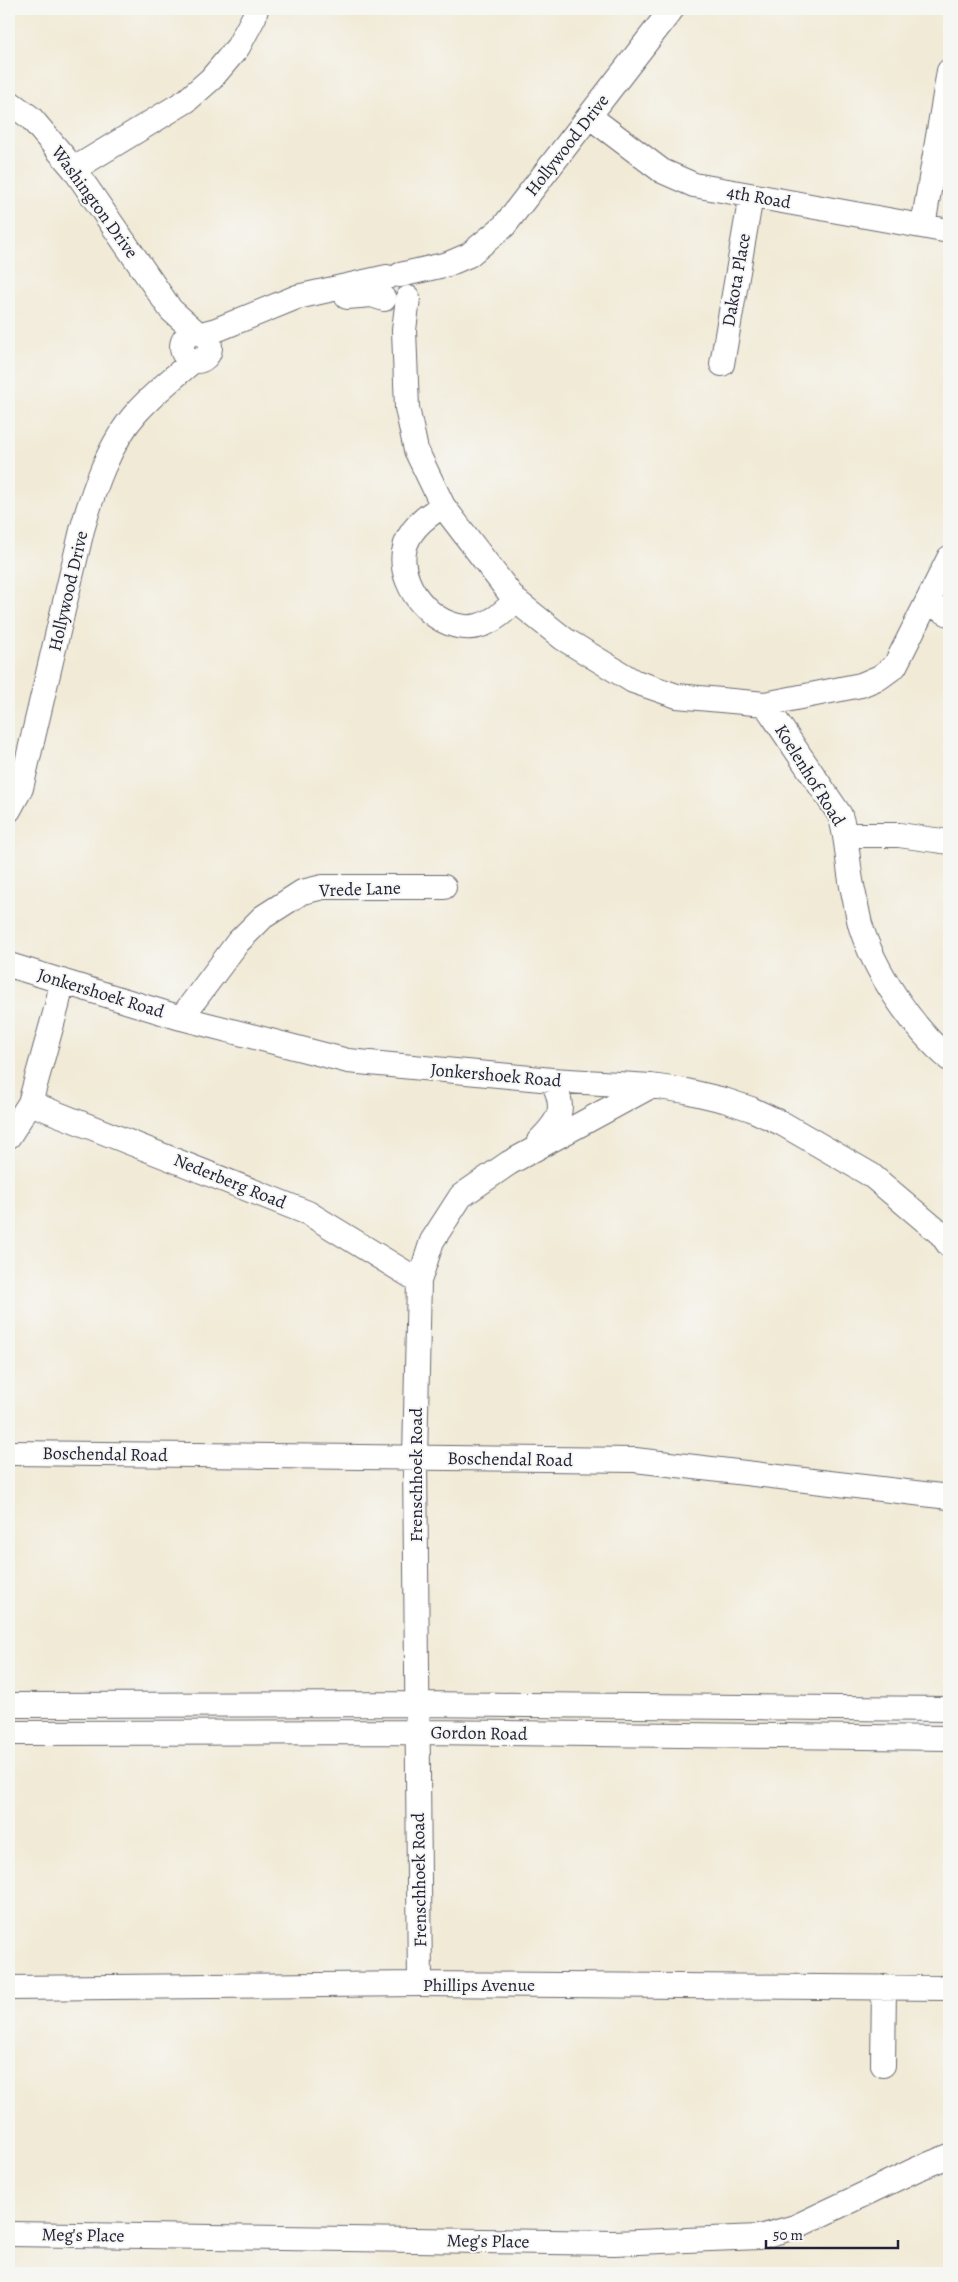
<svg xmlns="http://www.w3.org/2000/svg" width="958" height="2282" viewBox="0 0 958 2282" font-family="Alegreya,serif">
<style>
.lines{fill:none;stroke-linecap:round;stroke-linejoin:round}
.minor-casing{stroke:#6a6871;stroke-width:26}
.minor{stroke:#fff;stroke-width:24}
.labels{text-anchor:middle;stroke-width:4;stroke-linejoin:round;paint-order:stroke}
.street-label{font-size:18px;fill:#22223b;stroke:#f6f6f2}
</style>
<rect width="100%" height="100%" fill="#f6f6f2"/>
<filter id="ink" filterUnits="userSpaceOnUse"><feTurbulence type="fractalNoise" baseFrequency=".02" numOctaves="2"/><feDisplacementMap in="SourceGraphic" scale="10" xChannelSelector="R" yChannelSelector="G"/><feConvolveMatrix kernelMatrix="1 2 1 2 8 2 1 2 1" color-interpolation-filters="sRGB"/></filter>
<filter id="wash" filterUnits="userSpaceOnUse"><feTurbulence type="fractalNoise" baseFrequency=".0096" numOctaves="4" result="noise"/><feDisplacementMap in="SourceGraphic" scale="20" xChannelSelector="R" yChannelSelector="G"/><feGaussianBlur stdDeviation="1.12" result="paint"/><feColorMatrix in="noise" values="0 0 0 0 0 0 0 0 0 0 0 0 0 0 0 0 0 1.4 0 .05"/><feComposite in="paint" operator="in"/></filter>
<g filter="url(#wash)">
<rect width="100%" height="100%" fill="#f1ead6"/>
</g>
<g filter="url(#ink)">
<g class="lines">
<g class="minor-casing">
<path id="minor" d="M9,102L31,118L74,169L171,310L197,333
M589,116L662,171L694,185L949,231
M74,169L186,101L211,79L238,47L254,17L256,9
M923,226L949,71
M400,275L448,264L469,255L504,226L672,9
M347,297L372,295L384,299
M408,298L404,330L407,408L416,450L443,506L515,600L564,639L633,681L677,696L765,704L861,685L880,677L895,666L949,558
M182 347a14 14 0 1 1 28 0a14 14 0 1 1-28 0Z
M201,334L216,330L297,297L387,277
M722,364L751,196
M443,506C426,516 407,530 404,552C398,589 439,635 478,626C494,622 505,612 515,600
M928,603L949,614
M765,704L840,815C848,839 847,862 852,886C855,899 857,911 860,924C874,971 912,1027 949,1059
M9,810L21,788L82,530C93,491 109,443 137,412C154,393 174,377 194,360
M847,835H899L949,842
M9,965L181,1018L348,1061L552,1080L651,1086L686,1091L724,1100L751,1109L783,1124L871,1175L941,1234L949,1245
M181,1018L238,942L263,917L302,892L323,887H444
M30,1103L308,1213L419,1281
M9,1136L30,1103L57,1006L62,981
M539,1141C560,1120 567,1109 552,1080
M9,1453L635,1460L949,1497
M9,1705L418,1704L949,1709
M9,1733L418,1732L949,1738
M420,1984L415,1458L419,1281L432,1241L461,1196L509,1163L651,1086
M9,1988L420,1984L949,1988
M883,2065L884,1987
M9,2234L614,2243L759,2237L795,2227L917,2169L949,2156"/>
</g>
<use href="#minor" class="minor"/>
</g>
</g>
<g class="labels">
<g class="street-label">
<text transform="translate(567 145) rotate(-52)" y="6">Hollywood Drive</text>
<text transform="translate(759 197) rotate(10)" y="6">4th Road</text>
<text transform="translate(95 202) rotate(54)" y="6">Washington Drive</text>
<text transform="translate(736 280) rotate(-80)" y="6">Dakota Place</text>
<text transform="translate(68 591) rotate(-77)" y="6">Hollywood Drive</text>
<text transform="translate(810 775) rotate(58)" y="6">Koelenhof Road</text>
<text transform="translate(360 889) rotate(-2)" y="6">Vrede Lane</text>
<text transform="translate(101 993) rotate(17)" y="6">Jonkershoek Road</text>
<text transform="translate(496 1075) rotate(5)" y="6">Jonkershoek Road</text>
<text transform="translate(230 1181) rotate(22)" y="6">Nederberg Road</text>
<text transform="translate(105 1454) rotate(1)" y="6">Boschendal Road</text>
<text transform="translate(510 1459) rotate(1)" y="6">Boschendal Road</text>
<text transform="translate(416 1475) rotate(-90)" y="6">Frenschhoek Road</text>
<text transform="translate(479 1733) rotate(1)" y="6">Gordon Road</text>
<text transform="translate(419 1880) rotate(-91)" y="6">Frenschhoek Road</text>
<text x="479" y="1991">Phillips Avenue</text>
<text transform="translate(83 2235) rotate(1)" y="6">Meg's Place</text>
<text transform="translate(488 2241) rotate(1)" y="6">Meg's Place</text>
</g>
</g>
<rect width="958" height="2282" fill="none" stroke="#f6f6f2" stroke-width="30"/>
<path d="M766 2240v8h132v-8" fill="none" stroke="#22223b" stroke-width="2.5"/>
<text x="773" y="2240" font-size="15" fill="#22223b" stroke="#f6f6f2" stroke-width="4" paint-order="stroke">50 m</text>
</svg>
